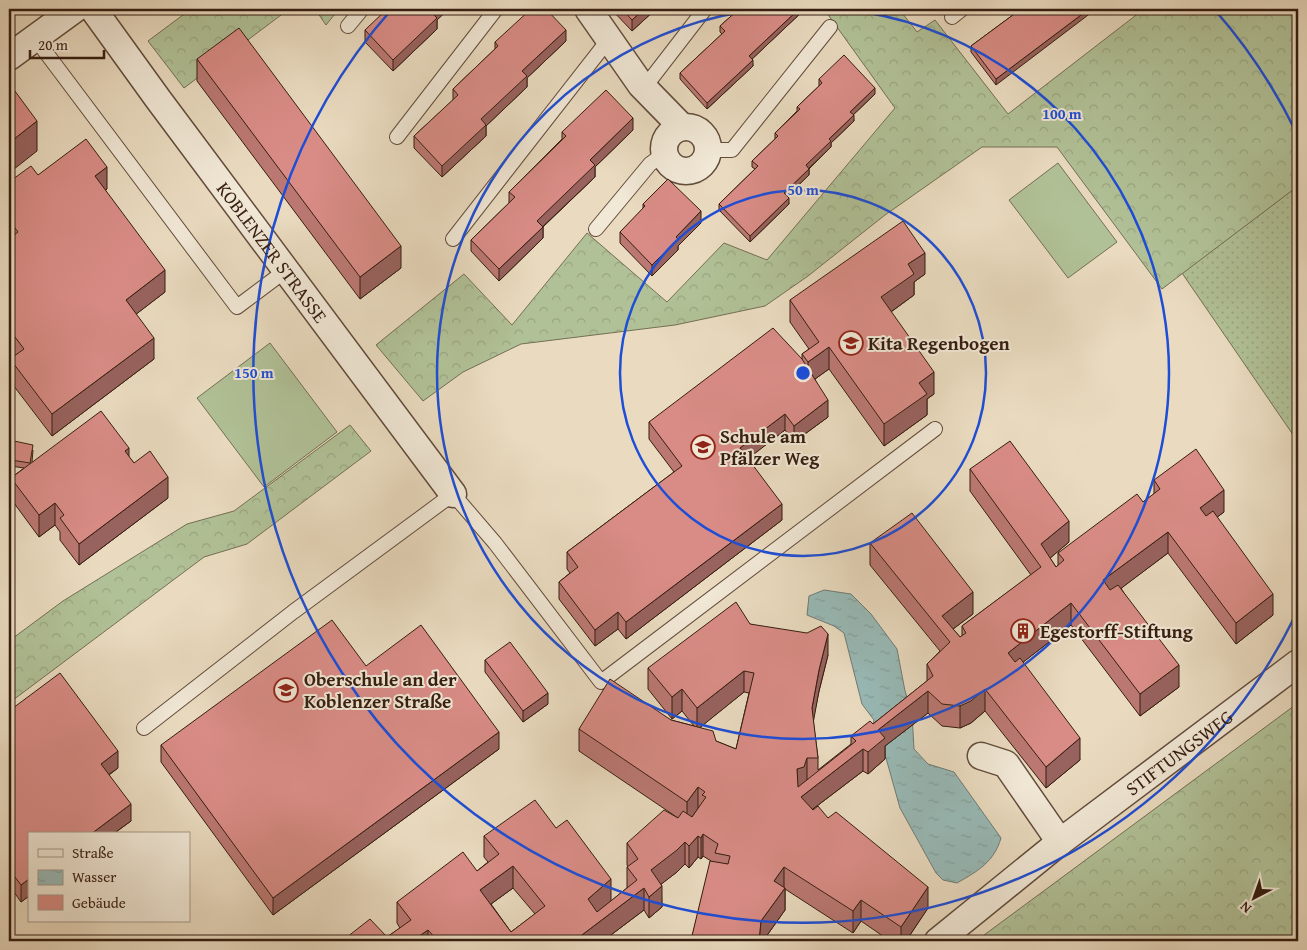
<svg xmlns="http://www.w3.org/2000/svg" width="1307" height="950" viewBox="0 0 1307 950" font-family="'Gentium Book Plus',serif">
<style>
.grass{fill:url(#grass-dots);stroke:#736f54}
.forest{fill:url(#forest-crowns);stroke:#736f54}
.pitch{fill:#b1c197;stroke:#736f54}
.water{fill:url(#water-ripples);stroke:#707b74}
.lines{fill:none;stroke-linecap:round;stroke-linejoin:round}
.lane-casing{stroke:#624c3c;stroke-width:16}
.street-casing{stroke:#624c3c;stroke-width:29}
.lane{stroke:#f1e8d6;stroke-width:14}
.street{stroke:#f1e8d6;stroke-width:26}
.wall{fill:#bb7873;stroke:#351d10;fill-rule:evenodd}
.shaded-wall{fill:#98625e;stroke:#351d10}
.building{fill:#d98c86;stroke:#351d10;fill-rule:evenodd}
.ring{fill:none;stroke:#1d4ed8;stroke-width:2.5}
.labels{text-anchor:middle;stroke-width:4;stroke-linejoin:round;paint-order:stroke}
.street-label{font-size:19px;fill:#351d10;stroke:#f1e8d6}
.poi-label{font-size:19px;font-weight:bold;fill:#351d10;stroke:#f1e8d6;text-anchor:start}
.centre{fill:#1d4ed8;stroke:#f1e8d6;stroke-width:2.5}
.ring-label{font-size:15px;text-anchor:middle;font-weight:bold;fill:#1d4ed8;stroke:#f1e8d6;stroke-width:4;stroke-linejoin:round;paint-order:stroke}
</style>
<defs>
<pattern id="grass-dots" width="8" height="8" patternUnits="userSpaceOnUse" patternTransform="scale(1.25)"><rect width="8" height="8" fill="#b1c197"/><path d="M2 2h.1M6 6h.1" fill="none" stroke="#99a581" stroke-width="1.8" stroke-linecap="round"/></pattern>
<pattern id="forest-crowns" width="20" height="18" patternUnits="userSpaceOnUse" patternTransform="scale(1.25)"><rect width="20" height="18" fill="#b1c197"/><path d="M2 6a3 3 0 1 1 6 0M12 15a3 3 0 1 1 6 0" fill="none" stroke="#99a581"/></pattern>
<pattern id="water-ripples" width="26" height="14" patternUnits="userSpaceOnUse" patternTransform="scale(1.25)"><rect width="26" height="14" fill="#98bab7"/><path d="M2 4q2-2 4 0t4 0M15 11q2-2 4 0t4 0" fill="none" stroke="#849f9c"/></pattern>
</defs>
<rect width="100%" height="100%" fill="#eadbc0"/>
<filter id="stains"><feTurbulence type="fractalNoise" baseFrequency=".004" numOctaves="4"/><feColorMatrix values="0 0 0 0 .2 0 0 0 0 .09 0 0 0 0 .02 0 0 0 .5 -.17"/></filter>
<radialGradient id="worn" r=".72"><stop offset=".6" stop-color="#630" stop-opacity="0"/><stop offset="1" stop-color="#630" stop-opacity=".3"/></radialGradient>
<path class="grass" d="M1298,186V442L1182,273Z"/>
<path class="forest" d="M191,9H289L184,88L148,41Z
M315,9H339L326,25Z
M824,9H899L917,32L935,20L1008,114L1144,9H1298V186L1162,289L1057,147H982L885,215L808,276L765,306L675,325L521,344L463,372L423,401L376,345L464,274L512,325L587,233L667,302L724,243L767,260L895,108Z
M350,425L371,451L247,544L204,557L9,703V641L63,601L187,524L234,511Z
M1298,703V941H976Z"/>
<path class="pitch" d="M1058,163L1117,242L1068,278L1009,200Z
M270,343L337,432L264,487L197,398Z"/>
<path class="water" d="M824,590L851,594L871,614L897,649L905,691L912,713L914,749L928,764L954,772L1001,838C994,862 978,871 957,883L943,880L936,873L900,808L886,758L869,739L874,720L862,704L844,633L834,626L807,615L809,596Z"/>
<g class="lines">
<g class="lane-casing">
<path id="lane" d="M952,17L962,9
M348,26L362,9
M35,38L237,307L285,271
M644,88L705,9
M397,137L496,9
M709,150H732L830,27
M596,229L650,164L664,154
M453,239L609,39
M144,728L293,612L453,494L495,543L601,682L935,429"/>
</g>
<g class="street-casing">
<g id="street">
<path id="s1" d="M93,9L158,99L453,494"/>
<path d="M588,9L641,85L682,127"/>
<path d="M9,57L75,9"/>
<circle cx="686" cy="149" r="22"/>
<path d="M981,756L1006,764L1060,842"/>
<path id="s2" d="M938,941L1060,842L1298,663"/>
</g>
</g>
<use href="#lane" class="lane"/>
<use href="#street" class="street"/>
</g>
<path class="wall" d="M611,9H656L632,31Z
M739,9H805L752,59L753,66L707,109L680,79V73L722,34L720,32V26Z
M1021,9L996,85L971,52V46Z
M437,20V29L393,71L365,42V30Z
M566,41L527,78V87L486,126V136L442,177L414,148V136L453,100V89L495,49V42Z
M197,59L401,268L360,299L197,81Z
M819,79L875,94L853,115L854,121L831,143V147L809,169V175L787,196L789,204L750,242L719,210V204L755,169L752,167V161L775,139V133L797,111V107L819,86Z
M633,130L595,167V177L543,227V238L499,281L471,251V240L509,203V192L562,139V132Z
M38,175L107,189L105,190L165,292L136,314L154,359L52,436L10,381V359L14,357L9,350V182Z
M643,204L701,223L678,246V250L652,276L620,243V232L643,209Z
M925,274L914,282V295L891,312L934,394L927,399V415L884,446L829,369L815,379L828,417L794,442L785,430L748,458L782,520L626,639L618,629L595,646L559,599V582L570,573L567,569V552L674,472L649,439V422L802,359V354L809,349L790,322V300Z
M33,450L32,462L129,457L134,463L168,498L79,565L60,540V532L55,525L39,537L11,499V478L24,468L11,466V460Z
M970,469L1069,542L1050,558L1056,567L1058,565V553L1143,502L1154,494V480L1224,512L1217,517L1273,615L1236,644L1168,553L1121,588L1179,687L1140,716L1071,625L1023,662L1080,760L1046,788L985,711L971,723L960,728L942,726L928,713L885,746V759L868,774L863,771L813,809L828,818L928,908L906,941H890L861,921L853,933L785,889V910L763,941H691L711,861L703,856L701,859L698,857L689,868L685,864L677,872L661,884L662,907L649,918L644,910L603,941H342L387,937L400,928L397,923V902L477,871L488,862L484,857V836L611,901L627,888V867H628L627,865V843L678,818L579,751V729L671,720L694,726L682,711L672,719L648,689V668L750,624L828,655L819,691L813,720L818,758V770L851,744V736L873,724L927,681V664L940,651L870,565V543L973,614L953,629L960,637H962V626L1031,575L970,491ZM744,692L749,693L736,749L716,741L700,727ZM513,888L535,914L511,932L491,904Z
M485,660L548,704L523,722L485,672Z
M366,666L499,749L273,915L161,762V745Z
M9,711L118,768L109,775L131,821L21,902L9,885Z"/>
<path class="shaded-wall" d="M437,9H449L437,20V29L393,71V60Z
M644,9H656L632,31V20Z
M799,9H805L749,62V56Z
M1089,9H1096L996,85V79Z
M566,30V41L527,78V87L486,126V136L442,177V166L481,119L522,71Z
M753,60V66L707,109V103Z
M875,88V94L850,118V112Z
M854,115V121L831,143V147L806,171V165L829,139Z
M633,118V130L595,167V177L537,232V221L590,160Z
M37,121V151L9,173V143Z
M107,167V189L95,198V176Z
M809,169V175L784,199V193Z
M789,198V204L750,242V236Z
M701,211V223L678,246V250L652,276V265L676,237Z
M543,227V238L499,281V269Z
M401,246V268L360,299V277Z
M925,253V274L914,282V295L881,319V297L908,264Z
M165,270V292L126,322V300Z
M154,338V359L52,436V414Z
M829,347V369L808,384V362Z
M934,372V394L927,399V415L884,446V424L919,383Z
M828,400V417L794,442V426Z
M785,414V430L740,465V448Z
M129,448V470L125,451Z
M168,477V498L79,565V544Z
M1224,490V512L1200,530V508Z
M55,503V525L39,537V515Z
M782,504V520L626,639V622Z
M1069,521V542L1041,566V544Z
M1168,532V553L1103,602V580Z
M973,592V614L945,635L942,616Z
M1273,594V615L1236,644V623Z
M1071,603V625L1008,674V653Z
M618,612V629L595,646V630Z
M828,634V655L819,691L812,729V708L819,670Z
M1179,665V687L1140,716V694Z
M744,671V692L697,730V708Z
M682,689V711L672,719V697Z
M985,689V711L971,723L960,728V706Z
M928,691V713L885,746V759L868,774V752L878,730Z
M548,693V704L523,722V711Z
M499,732V749L273,915V898Z
M1080,738V760L1046,788V767Z
M863,749V771L801,818V797Z
M118,751V768L101,780V764Z
M807,758V780L797,791V769Z
M698,787V809L687,824V802Z
M131,804V821L113,834H91Z
M703,834V856L701,859V838Z
M698,836V857L689,868V846Z
M685,842V864L677,872L651,892V870Z
M513,866V888L480,912V890Z
M784,867V889L774,881Z
M29,879V896L21,902V885Z
M611,879V901L588,920V899Z
M662,886V907L649,918V897Z
M928,887V908L906,941H901V927Z
M644,888V910L603,941H574Z
M785,888V910L763,941H759L761,921Z
M861,900V921L853,933V911Z
M428,930V941H412Z"/>
<path class="building" d="M387,9H437L432,13L437,18L393,60L365,30Z
M531,9H546L566,30L522,71L527,76L481,119L486,125L442,166L414,136L458,95L453,89L498,46L495,42Z
M622,9H644L632,20Z
M739,9H799L749,56L753,60L707,103L680,73L725,31L720,26Z
M1021,9H1089L996,79L971,46Z
M239,28L401,246L360,277L197,59Z
M844,55L875,88L850,112L854,115L829,139L831,141L806,165L809,169L784,193L789,198L750,236L719,204L758,166L752,161L778,136L775,133L800,109L797,107L822,83L819,79Z
M9,83L37,121L9,143Z
M606,90L633,118L590,160L595,165L537,221L543,227L499,269L471,240L515,197L509,192L566,136L562,132Z
M86,139L107,167L95,176L165,270L126,300L154,338L52,414L10,359L24,349L9,329V239L18,232L9,220V182L31,166L38,175Z
M668,179L701,211L676,237L678,239L652,265L620,232L645,206L643,204Z
M903,221L925,253L908,264L914,274L881,297L934,372L919,383L927,394L884,424L829,347L808,362L802,354L819,342L790,300Z
M773,328L802,359L828,400L794,426L785,414L740,448L782,504L626,622L618,612L595,630L559,582L578,567L567,552L682,466L649,422Z
M101,411L129,448L125,451L134,463L150,451L168,477L79,544L60,518L64,515L55,503L39,515L11,478Z
M14,441L33,445L30,463L11,460Z
M1010,441L1069,521L1041,544L1056,567L1064,560L1058,553L1137,494L1143,502L1160,489L1154,480L1196,449L1224,490L1200,508L1206,516L1213,511L1273,594L1236,623L1168,532L1103,580L1110,590L1118,585L1179,665L1140,694L1071,603L1008,653L1015,662L1020,658L1080,738L1046,767L985,689L971,701L960,706L942,704L928,691L878,730L885,738L868,752L863,749L801,797L813,810L818,806L828,818L836,812L928,887L901,927L861,900L853,911L784,867L774,881L785,888L761,921L759,941H696L691,940L710,861L728,864L730,856L715,853L718,844L703,834L701,838L698,836L689,846L685,842L677,850L651,870L662,886L649,897L644,888L574,941H438L428,930L412,941H342L370,919L387,937L411,920L397,902L463,852L477,871L499,854L484,836L535,800L556,828L567,820L611,879L588,899L597,912L637,880L627,867L638,859L627,843L664,810L678,818L683,811L692,817L706,797L702,795L705,792L698,787L687,802L579,729L610,679L671,720L713,731L716,741L736,749L754,673L744,671L697,708L682,689L672,697L648,668L736,602L750,624L807,633L821,626L828,634L819,670L812,708L818,758H807L804,767L797,769L798,787L856,741L851,736L870,721L873,724L933,676L927,664L950,642L870,543L912,513L973,592L942,616L960,637L966,633L962,626L1041,567L970,469ZM513,866L545,906L511,932L480,890Z
M332,620L366,666L421,625L499,732L273,898L161,745Z
M510,642L548,693L523,711L485,660Z
M60,673L118,751L101,764L131,804L91,834H29V879L21,885L9,869V711Z"/>
<g class="ring">
<circle cx="803" cy="373" r="183"/>
<path d="M841 9A366 366 0 1 1 765 9"/>
<path d="M1296 614A549 549 0 1 1 392 9M1214 9A549 549 0 0 1 1296 132"/>
</g>
<defs>
<g id="school-ring" transform="scale(1.25)"><circle r="9.5" fill="#f1e8d6" stroke="#8f2418" stroke-width="1.5"/><path d="M0-5L7-2L0 1L-7-2ZM-4 1L0 2.5L4 1V4Q0 6-4 4Z" fill="#8f2418"/></g>
<g id="building-ring" transform="scale(1.25)"><circle r="9.5" fill="#f1e8d6" stroke="#8f2418" stroke-width="1.5"/><path d="M-4-6H4V6H1V3H-1V6H-4ZM-2.5-4.3h1.7v1.8h-1.7ZM.8-4.3h1.7v1.8H.8ZM-2.5-1h1.7V.8h-1.7ZM.8-1h1.7V.8H.8Z" fill="#8f2418"/></g>
</defs>
<g fill-rule="evenodd">
<use href="#school-ring" x="851" y="343"/>
<use href="#school-ring" x="703" y="447"/>
<use href="#building-ring" x="1023" y="631"/>
<use href="#school-ring" x="286" y="690"/>
</g>
<g class="labels">
<g class="street-label">
<text dy="7" stroke="none"><textPath href="#s1" startOffset="302">KOBLENZER STRASSE</textPath></text>
<text dy="7" stroke="none"><textPath href="#s2" startOffset="306">STIFTUNGSWEG</textPath></text>
</g>
<g class="poi-label">
<text x="868" y="350">Kita Regenbogen</text>
<text x="720" y="443">Schule am<tspan x="720" dy="22">Pfälzer Weg</tspan></text>
<text x="1040" y="638">Egestorff-Stiftung</text>
<text x="304" y="686">Oberschule an der<tspan x="304" dy="22">Koblenzer Straße</tspan></text>
</g>
</g>
<circle cx="803" cy="373" r="8" class="centre"/>
<g class="ring-label">
<text x="1062" y="119">100 m</text>
<text x="803" y="195">50 m</text>
<text x="254" y="378">150 m</text>
</g>
<rect width="1307" height="950" fill="none" stroke="#eadbc0" stroke-width="30"/>
<rect x="10" y="10" width="1287" height="930" fill="none" stroke="#351d10" stroke-width="2.5"/>
<rect x="15" y="15" width="1277" height="920" fill="none" stroke="#351d10"/>
<rect x="28" y="832" width="162" height="90" fill="#f1e8d6" stroke="#a69787"/>
<rect x="38" y="849" width="25" height="8" fill="#f1e8d6" stroke="#a69787"/>
<text x="72" y="858" font-size="15" fill="#351d10">Straße</text>
<rect x="38" y="870" width="25" height="15" fill="url(#water-ripples)" stroke="#a69787"/>
<text x="72" y="882" font-size="15" fill="#351d10">Wasser</text>
<rect x="38" y="895" width="25" height="15" fill="#d98c86" stroke="#a69787"/>
<text x="72" y="908" font-size="15" fill="#351d10">Gebäude</text>
<g transform="translate(1254 898) rotate(221)" stroke="#f1e8d6" stroke-width="4" paint-order="stroke">
<path d="M0-4L9 19L0 12L-9 19Z" fill="#351d10"/>
<text y="-8" font-size="14" font-weight="bold" text-anchor="middle" fill="#351d10">N</text>
</g>
<path d="M30 50v8h74v-8" fill="none" stroke="#351d10" stroke-width="2.5"/>
<text x="38" y="50" font-size="15" fill="#351d10" stroke="#f1e8d6" stroke-width="4" paint-order="stroke">20 m</text>
<rect width="100%" height="100%" filter="url(#stains)"/>
<rect width="100%" height="100%" fill="url(#worn)"/>
</svg>
